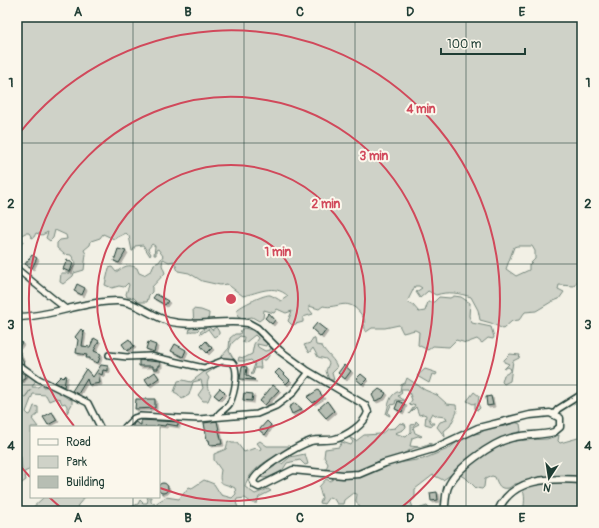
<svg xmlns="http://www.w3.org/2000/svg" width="599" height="528" viewBox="0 0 599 528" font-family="Pangolin,sans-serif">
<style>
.green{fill:#cfd2c8;stroke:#77887e;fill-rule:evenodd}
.building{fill:#b7beb3;stroke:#1f3d34;filter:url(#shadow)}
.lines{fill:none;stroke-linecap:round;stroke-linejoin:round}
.minor-casing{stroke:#1f3d34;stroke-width:8}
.tertiary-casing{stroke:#1f3d34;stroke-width:9}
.minor{stroke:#fbf7ec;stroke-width:5}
.tertiary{stroke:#fbf7ec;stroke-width:6}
.grid{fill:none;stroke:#1f3d34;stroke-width:1;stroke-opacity:0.55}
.ring{fill:none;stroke:#d1495b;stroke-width:2}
.centre{fill:#d1495b;stroke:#fbf7ec;stroke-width:2}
.ring-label{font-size:12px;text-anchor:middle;font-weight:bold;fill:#d1495b;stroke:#fbf7ec;stroke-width:4;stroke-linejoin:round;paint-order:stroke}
.neatline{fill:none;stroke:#1f3d34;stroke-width:1.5}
.grid-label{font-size:13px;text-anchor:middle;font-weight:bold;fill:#1f3d34}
</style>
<defs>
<filter id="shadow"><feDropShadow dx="2" dy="2" stdDeviation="0" flood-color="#0004"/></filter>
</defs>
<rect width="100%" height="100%" fill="#f2f0e5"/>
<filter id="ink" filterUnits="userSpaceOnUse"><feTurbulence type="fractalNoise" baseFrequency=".025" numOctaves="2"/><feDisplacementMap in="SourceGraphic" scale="8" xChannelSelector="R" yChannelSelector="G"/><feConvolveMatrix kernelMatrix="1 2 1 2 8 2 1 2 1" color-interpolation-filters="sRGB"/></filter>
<g filter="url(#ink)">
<path class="green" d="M17,17H582V258H579L578,260L582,264V279H579L574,286L559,285L558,289L564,292L559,299L551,302L536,311L525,312L519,320L512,321L503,329L491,323L480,320L478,310L471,297C459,293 448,291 436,295L428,291L420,298L416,292L422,288L419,286H415L407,302L413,305L419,312L425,311L428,302H434L439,297L450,298L454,296L461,297L470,303L469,316L472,323L491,327L494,337L493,339L488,338L482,343L477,339L466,343L456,340L449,347L433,346L428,350L418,345L419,332L415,330L403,333L399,325L385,328H372L366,332C363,327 366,322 363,317C348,294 338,310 323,306L319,309L309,306V309L313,314L303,317V322L292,325L288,321L292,311L286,313L277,309L274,313L264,310L263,318L259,321L252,317L241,319L238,317L237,310C240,306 265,294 270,295C273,296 278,299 281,301L288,296C274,283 258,293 243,296L227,284L220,285L202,281L189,273L178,271L174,261L169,262L163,259L162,265L165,273L152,287V292L149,295L147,302H138L134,298L127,297L126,294L129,285L128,283L124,287L119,286L112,288L105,285L109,268L112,267L116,272C124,267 128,263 137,268L139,273L144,275L152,270L154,264L159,262L163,256L158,249L156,250V255H154L155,246L152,244L148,249L151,254L150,256L143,245L135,246L133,251H132L129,236L126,233L114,239L103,234L100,238L91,241L90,245L84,250L86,254L84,270L74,273L73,276L63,284L60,282L61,273H70L76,263L71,255L64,254L57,248V243L60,240L67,239L66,235L55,230L53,238L50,241L46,238L48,232L42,235L36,233L34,237L32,238L29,233H25L22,235L23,242L17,250ZM517,246H532L535,251V259L529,265V270L516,276L506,269L514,247Z
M193,309L201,310L209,313C209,319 205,325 212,330L216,327L219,332V334L214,337L208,329L201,334L200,332L204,329L201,327L197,331H192L189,333L190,328L194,327Z
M244,328L252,330L267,343L266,346L257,344L258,347L265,351L270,350L272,346L274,348L266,360H260L261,368H255L253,374L251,375L255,364L251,360L248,361H238L239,357L244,358L252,354L254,344L258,338L255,335L245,343L243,342L244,337L240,336L232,343L229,351L233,358L227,361L232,366L221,364L206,374L209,378C206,384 207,389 211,394L208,401H203L198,395L203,388L201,380L193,382L189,395L182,399L178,394L174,392L178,381L183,380L191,382L204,372L219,364L222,356L229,348L230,338L235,334H240L241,330Z
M313,338L315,339L316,345L322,346C326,354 336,360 337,368L332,373L334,380H329L326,371L329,363L326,359L318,357L313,348L309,353L304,345L310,343Z
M510,354L520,355L519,358L513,361L510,381L504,384L502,382L504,375L508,373L511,369L508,367L504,369L509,364L504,362V360Z
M425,369L437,373L436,375L432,374L429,383L417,376Z
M28,375L36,380L32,387H38L43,383V387C54,384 61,397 72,400V404L67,413V406L65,403L62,404L60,399L56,398L49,401L46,395L33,394L26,412L29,415L31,414L34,406L38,407V414L32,419L38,427H31V469L24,472L26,480L19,485H17V472L22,471L21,457L17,454V418L21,403L31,389L25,397L17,395L22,383Z
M407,378L425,390L437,395L447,404L456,405L457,412L450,426L444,431L445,437L437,427L440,422L447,420L446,417L437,416L432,413L429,418L431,423H434L432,426L425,424L426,415L423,414L419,415L416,407L409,414L415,405L414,404L411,406L409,404L412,400L408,389H401L402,393L398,396L405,401L396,400L395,404L391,405L388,412L390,416L386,414C389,406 388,394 400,391L401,385L405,383Z
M474,392L479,396L478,404L480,408L478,410L475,409V403L473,404L467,401Z
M416,421L419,424L413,427L415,433L422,436L421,437L418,436L412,438L410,446L419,447L431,443V445L414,448L397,457L398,463L423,459L448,449L465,436L480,433L488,428L506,426L515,422L520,424L521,430L519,435L522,440L547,439L559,435L558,441L560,443L578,438L582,433V511H523C525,501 526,492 519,484H515L509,488C499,490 498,484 495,477L492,476L485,479L484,487L482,489L476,488L467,479L455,472L443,480L433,475L415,489V498L411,502L413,508L418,509L427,506L432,511H362L356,501L357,494L353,493L344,500L343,504H337L334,499L329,497L324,504L320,503L322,498L319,487L326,479L330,481L333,479L325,471L328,464L324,457L325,449L339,447L342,442L351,445L353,442L349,437L356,441L364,435L381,434L387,429L395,428L400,423L405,424L406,427L403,430L395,433L406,437L411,432V425L415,424Z
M228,441L232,443H237L244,452L255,448L260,450L261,448L257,443L260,441L267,446H289V449L276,457L278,463L282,464L290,457L305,454L308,464L305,465L300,460L287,463L282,471L269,477L264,478L260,477L275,466L274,462L270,459C261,464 246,476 245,487L255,494L268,489L271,491L259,497L257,503H252L245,498L237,499L236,502L238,508L255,511H129L133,506L138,504L140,500L143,503H147L148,500L147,497H151V502L155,504L166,497L179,499L189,487L192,488L204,480L214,484L221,495L232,498L236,494L235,488C223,482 218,487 221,470L214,460V454L226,449Z
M44,497H85L78,505L76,511H29Z"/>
<path class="building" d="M118,249L126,251L119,263L114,261Z
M32,255L37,258L32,268L25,264Z
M67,260L73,263L70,272L63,269Z
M77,284L85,288L82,295L74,291Z
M156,294L168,301L165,305L153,298Z
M269,313L275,320L272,324L265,318Z
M317,323L326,330L321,337L312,329Z
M81,329L84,332L82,346L90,347L94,338L99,341L94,351L101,354L98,363L90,360V358H86L87,355L76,353L78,340L75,337Z
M17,339L22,343L18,348L24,364L17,362Z
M129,339L134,346L127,351L122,344Z
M206,341L212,348L207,353L201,346Z
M148,342L156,345L154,352L146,349Z
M175,344L186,350L183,357L171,351Z
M139,360L160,362V366H158V369H153V366H139Z
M101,365L108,366V371L103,370L102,375L98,373L100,383L89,385L87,379L78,394L72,391L86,369L93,377Z
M344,365L351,371L345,379L338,373Z
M242,366L247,367L246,375L255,380L240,379Z
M279,369L290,380L286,384L275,373Z
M17,370L26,375L22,381L18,379Z
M155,372L159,378L149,385L145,379Z
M361,374L367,379L362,384L356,379Z
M66,375L64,387L55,382L61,376L63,378Z
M273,385L279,390L265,405L260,401Z
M220,388L225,393L219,399L214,395Z
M379,389L386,393L383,398L375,401L372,395Z
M318,390L323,397L313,403L307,397Z
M244,393L253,394L252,401L243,400Z
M491,396L493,405L487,406L486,397Z
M136,399H155V408L135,409Z
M327,401L334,411L326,418L318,409Z
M398,401L405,404L402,412L395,409Z
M295,403L302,409L292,414L289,407Z
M52,412L57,420L48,425L43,417Z
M141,420L178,422V426L166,424L165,426L157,425V427H132L135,422L141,425Z
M217,421L222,444L210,445L209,440H207L204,423Z
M267,421L271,425L265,435L259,430Z
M158 488a5 5 0 1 1 10 0a5 5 0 1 1-10 0Z
M437,492L438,500L431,501L430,493Z"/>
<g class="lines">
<g class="minor-casing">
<path id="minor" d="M17,269L66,309
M109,355L127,357L150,356L204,368L222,361L232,362C240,370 234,394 230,403C227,409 219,411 217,417
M17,366L22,367L39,379L88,403L100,427
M554,414L558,409L582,394
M125,427L134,418L140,416L199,419L257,414L276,406L292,394L309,372"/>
</g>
<g class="tertiary-casing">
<path id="tertiary" d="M17,317C51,317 83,301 117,301C135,301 151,316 168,321C194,328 221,319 248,323L257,328L280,351L306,370L365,405L368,412C365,424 347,436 335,439C327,441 319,439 311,441C297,446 259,468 253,481L255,485L259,487L293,470L343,475L359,474L385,463L433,449L478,428L530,415L550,413L560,418V427L554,432C540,436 525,434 511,438C492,443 456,468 448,487C445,494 446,503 444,511
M498,511C512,477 551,478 582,480"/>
</g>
<use href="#minor" class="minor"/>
<use href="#tertiary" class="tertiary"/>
</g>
</g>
<path class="grid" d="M133,17V427M244,17V511M355,17V511M466,17V511M17,143H582M17,264H582M17,385H582M133,497V511"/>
<g class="ring">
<circle cx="231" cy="299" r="67"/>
<circle cx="231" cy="299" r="134"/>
<path d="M74 426A202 202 0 1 1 160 488"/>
<path d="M65 511A269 269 0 0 1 49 497M30 477A269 269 0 0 1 18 463M18 135A269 269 0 1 1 397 511"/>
</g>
<circle cx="231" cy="299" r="6" class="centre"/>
<g class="ring-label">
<text x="421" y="113">4 min</text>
<text x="374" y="160">3 min</text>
<text x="326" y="208">2 min</text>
<text x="278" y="256">1 min</text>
</g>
<rect width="599" height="528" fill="none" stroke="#fbf7ec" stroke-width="44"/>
<rect x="30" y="426" width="130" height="72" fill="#fbf7ec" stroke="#a3ada2"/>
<rect x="38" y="439" width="20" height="6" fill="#fbf7ec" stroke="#a3ada2"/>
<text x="66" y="446" font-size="12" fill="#1f3d34">Road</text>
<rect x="38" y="456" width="20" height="12" fill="#cfd2c8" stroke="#a3ada2"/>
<text x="66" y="466" font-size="12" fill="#1f3d34">Park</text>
<rect x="38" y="476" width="20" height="12" fill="#b7beb3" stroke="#a3ada2"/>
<text x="66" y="486" font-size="12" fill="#1f3d34">Building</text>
<g transform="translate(549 478) rotate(192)" stroke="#fbf7ec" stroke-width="3" paint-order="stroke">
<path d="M0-3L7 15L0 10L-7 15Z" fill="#1f3d34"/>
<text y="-6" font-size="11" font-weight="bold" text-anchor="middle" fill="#1f3d34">N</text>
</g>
<path d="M441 48v6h84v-6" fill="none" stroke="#1f3d34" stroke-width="2"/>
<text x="447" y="48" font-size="12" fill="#1f3d34" stroke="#fbf7ec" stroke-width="3" paint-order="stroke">100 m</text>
<rect x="22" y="22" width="555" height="484" class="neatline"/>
<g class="grid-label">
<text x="78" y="16">A</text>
<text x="188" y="16">B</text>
<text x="300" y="16">C</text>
<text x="410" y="16">D</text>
<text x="522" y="16">E</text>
<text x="11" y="87">1</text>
<text x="588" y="87">1</text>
<text x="11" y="208">2</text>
<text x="588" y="208">2</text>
<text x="11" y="329">3</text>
<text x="588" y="329">3</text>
<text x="11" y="450">4</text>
<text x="588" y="450">4</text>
<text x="78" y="522">A</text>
<text x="188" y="522">B</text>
<text x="300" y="522">C</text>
<text x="410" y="522">D</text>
<text x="522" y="522">E</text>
</g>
</svg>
